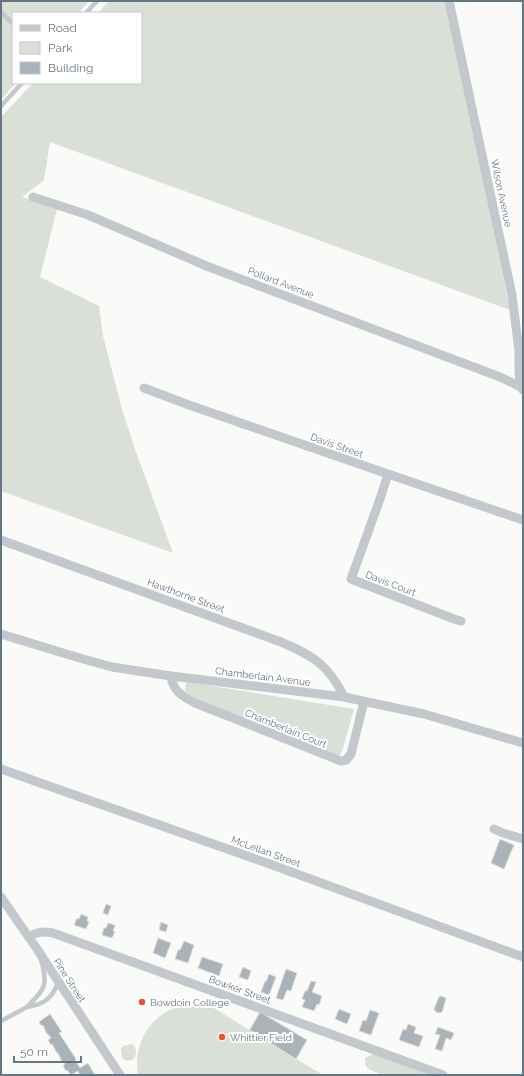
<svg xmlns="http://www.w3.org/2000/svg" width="524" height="1076" viewBox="0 0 524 1076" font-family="Raleway,sans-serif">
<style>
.green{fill:#dadfd7}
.building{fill:#aab3b9;stroke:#dcdcda}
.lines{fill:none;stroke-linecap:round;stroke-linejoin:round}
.service{stroke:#c3c8cc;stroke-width:4.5}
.minor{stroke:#c3c8cc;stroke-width:9}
.poi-dot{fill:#e4572e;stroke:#fff;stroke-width:1.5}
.labels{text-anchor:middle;stroke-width:4;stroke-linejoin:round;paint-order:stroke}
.street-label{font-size:10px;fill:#657683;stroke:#fff}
.poi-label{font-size:10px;fill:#657683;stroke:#fff;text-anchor:start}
</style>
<rect width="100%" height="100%" fill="#fafaf8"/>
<path class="green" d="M1,1H89L79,13H13V83H16L1,100Z
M109,1H448L510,310L50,142L44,180L22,197L57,209L40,277L99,306L103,336L122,409L136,452L173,553L1,491V117L33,83H141V13H98Z
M188,682L354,709L342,752L339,756L199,701L185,691V688L186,683Z
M198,998L249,1030L260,1012L307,1040L296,1059L323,1075H138C133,1049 146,1021 170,1010C177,1006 186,1005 194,1005Z
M132,1044C139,1050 137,1061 127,1061L122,1058L121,1048L123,1046Z
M374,1054L425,1072L424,1075H382C378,1073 368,1070 366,1066C365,1064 365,1061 365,1058Z"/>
<path class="building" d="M500,839L514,845L504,869L491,863Z
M106,904L111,906L108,915L103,913Z
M81,914L88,917L87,921L89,922L86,929L74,925L77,918L79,919Z
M161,922L168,925L166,932L159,930Z
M108,923L115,925L113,931H115L112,938L102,935L104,928H106Z
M158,938L171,943L165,958L153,953Z
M184,941L194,945L188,963L175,959L178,950H180Z
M202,957L223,964L219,976L198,968Z
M243,967L251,971L248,980L239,977Z
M286,969L297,973L291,991L287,990L283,1000L276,998Z
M269,974L276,977L269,995L261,992L265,981L266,982Z
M311,981L316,982L312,992L322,996L319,1005L317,1004L314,1011L302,1007L305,1000L302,999L305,991H307Z
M441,996L446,998V999L442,1012L439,1013L436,1012L434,1009L439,997Z
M339,1009L351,1014L347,1024L335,1019Z
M370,1010L379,1013L371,1035L359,1031L363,1020L366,1021Z
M260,1012L307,1040L296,1059L250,1030Z
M50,1014L62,1032L59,1033L76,1059L75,1060L80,1068L88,1063L95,1075H80L78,1071L71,1075L67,1070L66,1071L63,1066L65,1064L63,1061L62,1062L58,1053H57L52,1044L51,1045L48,1040L51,1038L48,1034H47L43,1025L42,1026L39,1022Z
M408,1024L416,1027L414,1033L423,1036L419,1047L399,1040L403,1029L406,1030Z
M438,1027L454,1033L451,1040L446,1038L442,1051L435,1049L440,1035L435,1034Z"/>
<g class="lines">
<path class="service" d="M1,12L13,24
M86,13L97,1
M1,106L22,83
M41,960C49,986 44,990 27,1007C43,1005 53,998 58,982
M1,1021L27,1007"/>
<path class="minor" d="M449,1L512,295L519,351V373L521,387L523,390
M33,197L88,215L209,267L500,377L521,387
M144,388L189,405L388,474L523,520
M388,474L380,499L351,579L454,619L461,621
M1,540L281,642C312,655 329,665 344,697
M1,634L83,659L112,667L171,676L344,697L424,714L523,743
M171,676C173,692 183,696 195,703L341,761L346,760L351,754L364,701
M1,769L267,863L523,957
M494,829L503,833L523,839
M1,897L37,949L120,1075
M29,937C37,932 43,931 53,933L443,1075"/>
</g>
<g class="poi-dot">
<circle cx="142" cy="1002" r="4"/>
<circle cx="222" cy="1037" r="4"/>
</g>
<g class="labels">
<g class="street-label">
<text transform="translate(502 193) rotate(78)" y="4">Wilson Avenue</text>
<text transform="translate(281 282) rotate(21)" y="4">Pollard Avenue</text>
<text transform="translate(337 445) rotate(19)" y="4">Davis Street</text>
<text transform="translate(391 583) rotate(21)" y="4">Davis Court</text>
<text transform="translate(186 595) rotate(20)" y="4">Hawthorne Street</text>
<text transform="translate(263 676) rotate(7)" y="4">Chamberlain Avenue</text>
<text transform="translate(286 728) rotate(22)" y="4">Chamberlain Court</text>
<text transform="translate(266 851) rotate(20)" y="4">McLellan Street</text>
<text transform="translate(70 980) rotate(57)" y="4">Pine Street</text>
<text transform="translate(240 989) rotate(20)" y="4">Bowker Street</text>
</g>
<g class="poi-label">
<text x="150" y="1006">Bowdoin College</text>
<text x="230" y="1041">Whittier Field</text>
</g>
</g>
<rect width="524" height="1076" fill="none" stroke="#657683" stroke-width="4"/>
<rect x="12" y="12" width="130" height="72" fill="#ffffff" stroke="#c1c8cd"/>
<rect x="20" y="25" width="20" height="6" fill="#c3c8cc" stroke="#c1c8cd"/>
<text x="48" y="32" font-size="12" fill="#657683">Road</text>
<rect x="20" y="42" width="20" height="12" fill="#dadfd7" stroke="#c1c8cd"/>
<text x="48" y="52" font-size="12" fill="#657683">Park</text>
<rect x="20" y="62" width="20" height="12" fill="#aab3b9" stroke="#c1c8cd"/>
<text x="48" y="72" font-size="12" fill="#657683">Building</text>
<path d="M14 1056v6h67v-6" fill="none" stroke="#657683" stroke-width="2"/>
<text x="20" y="1056" font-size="12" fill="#657683" stroke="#ffffff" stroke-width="3" paint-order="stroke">50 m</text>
</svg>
